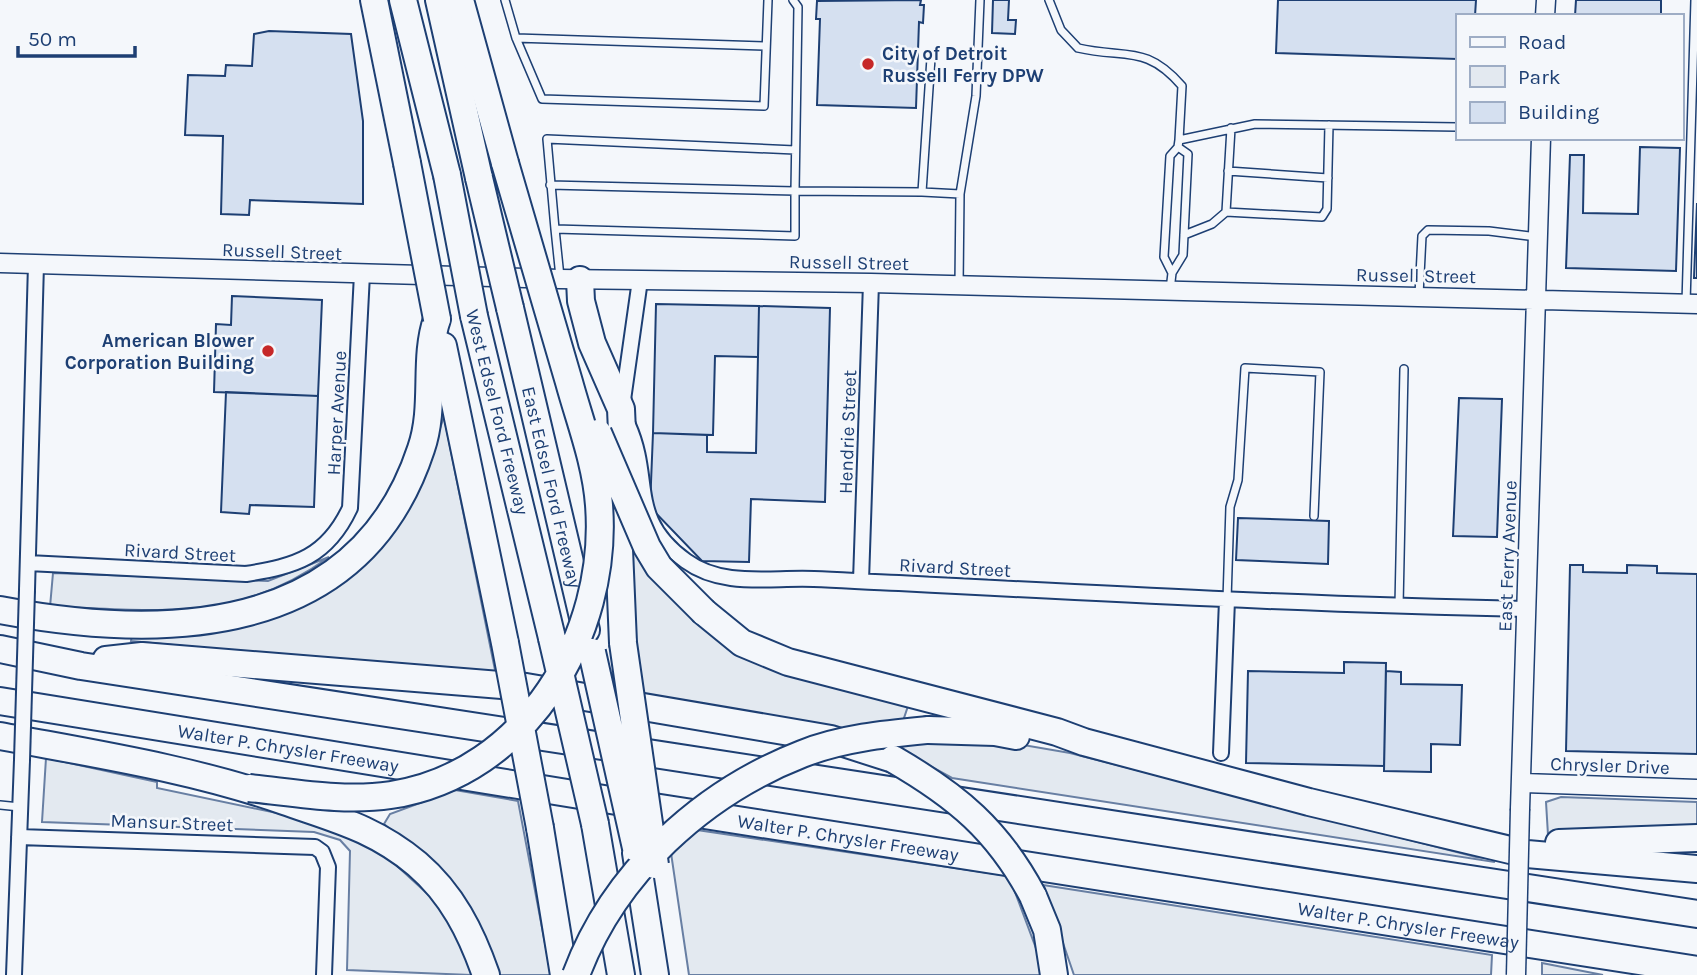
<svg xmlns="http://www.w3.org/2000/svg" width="1697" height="975" viewBox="0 0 1697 975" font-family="Karla,sans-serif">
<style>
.green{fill:#e3e9f0;stroke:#687fa3;stroke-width:2}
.building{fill:#d5e0f0;stroke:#1d3f73;stroke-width:2}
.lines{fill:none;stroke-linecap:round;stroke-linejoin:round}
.service-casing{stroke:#1d3f73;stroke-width:10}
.minor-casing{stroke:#1d3f73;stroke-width:18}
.tertiary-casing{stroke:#1d3f73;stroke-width:21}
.motorway-casing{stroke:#1d3f73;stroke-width:30}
.service{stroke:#f4f7fb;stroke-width:7}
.minor{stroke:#f4f7fb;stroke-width:14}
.tertiary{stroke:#f4f7fb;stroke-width:18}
.motorway{stroke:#f4f7fb;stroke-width:26}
.minor-bridge-casing{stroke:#1d3f73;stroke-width:18;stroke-linecap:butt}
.tertiary-bridge-casing{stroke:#1d3f73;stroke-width:21;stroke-linecap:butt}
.motorway-bridge-casing{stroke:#1d3f73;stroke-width:30;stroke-linecap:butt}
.minor-bridge{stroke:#f4f7fb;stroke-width:14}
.tertiary-bridge{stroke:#f4f7fb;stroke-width:18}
.motorway-bridge{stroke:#f4f7fb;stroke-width:26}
.poi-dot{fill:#c62828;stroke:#f4f7fb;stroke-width:2.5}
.labels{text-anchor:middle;stroke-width:5;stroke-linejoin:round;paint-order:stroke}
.poi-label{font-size:19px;font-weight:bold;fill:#1d3f73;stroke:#f4f7fb;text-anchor:start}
.street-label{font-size:19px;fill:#1d3f73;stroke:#f4f7fb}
</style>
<rect width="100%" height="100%" fill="#f4f7fb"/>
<path class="green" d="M444,417L496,675L131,641L132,635L281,612L427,465Z
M638,542L687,610L908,706L902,724L1070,753L1476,857L1495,859L1494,862L952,778L885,741L642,698L635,651L628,547Z
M329,557C236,625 156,609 50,607L53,573L268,581Z
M46,758L157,782V788L320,822L372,843L432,898L448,920L469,962L471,975L347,970L350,851L340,840L314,832L42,822Z
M455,790L518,801L551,975H497L428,862L384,824L390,814Z
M1561,797L1697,802V829L1548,835L1546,802Z
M697,830L1009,876L1046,975H689L671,853Z
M1043,885L1492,955L1491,975H1074Z
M1542,963L1603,975H1542Z"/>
<path class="building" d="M921,0L920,5H924L923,23L919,22L916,108L817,105L820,19H816L817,1Z
M993,0H1009L1008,20H1016L1015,34L992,33Z
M1278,0H1476L1475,16H1457V59L1276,53Z
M1576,0H1661V16H1575Z
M269,31L351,34L363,121V204L250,200L249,215L221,214L223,136L185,135L188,75L225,76L226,65L252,66L254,34Z
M1640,147L1680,148L1676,271L1566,268L1570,155H1584L1583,213L1638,214Z
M1697,203V278H1694Z
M232,296L322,300L318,396L214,392L216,324L231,325Z
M656,304L759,306L758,357L715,356L713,435L653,433Z
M759,306L830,308L825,502L751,499L749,562L702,561L650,507L653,433L707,435V452L756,453Z
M226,392L318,396L314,507L250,505L249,514L221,512Z
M1459,398L1502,399L1497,537L1453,536Z
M1238,518L1329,521L1328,564L1236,560Z
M1570,565H1583V572L1627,573V565L1657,566V573L1697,574V754L1566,751Z
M1344,662L1386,663L1384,766L1246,763L1248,671L1344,673Z
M1386,671L1401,672V684L1462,685L1460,745L1431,744V772L1384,771Z"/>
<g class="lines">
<g class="service-casing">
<path id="service" d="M505,0L516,38L542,99L764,106L768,0
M793,0L798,7L795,191L922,192
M1049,0L1061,30L1078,48C1125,59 1146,44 1182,86L1179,140
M516,38L765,46
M931,58L922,192L960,194L959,285
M1228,171L1328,178
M550,185L795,191V236L555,229L547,139L795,150
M960,194L976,96L980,0
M1226,212L1231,128
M555,229L560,277
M1184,235L1212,224L1226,212L1322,217L1327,209L1329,125
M1172,273L1164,257L1170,156L1178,147L1179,140L1255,124L1457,127
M1170,290L1172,273L1183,255L1188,154L1178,147
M1419,295L1422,236L1428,230L1489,231L1537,237
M1686,303L1695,0
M1227,600L1230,507L1238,480L1245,368L1320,372L1314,516
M1399,606L1404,369
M0,805L20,807"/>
</g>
<g class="minor-casing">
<path id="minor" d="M622,407L640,280
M628,425C653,481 627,518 686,561C723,588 771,577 814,579C842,580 870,582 899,583C1108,594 1317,605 1527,609
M28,563L246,574C296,566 327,557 350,508L362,274
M861,581L871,283
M27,590L36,264
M1221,753L1227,600
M19,837L315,847L322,852L328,867L324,975
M14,975L22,760"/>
</g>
<g class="tertiary-casing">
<path id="tertiary" d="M1545,16L1546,0
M0,263L560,279L871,283L1697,304
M1521,783L1697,789
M1520,809L1541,138"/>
</g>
<g class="motorway-casing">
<g id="motorway">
<path d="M374,0L407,163"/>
<path d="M403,0L447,175"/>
<path d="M439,0L479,178"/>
<path d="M460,0L505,163"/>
<path d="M580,280L581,301L592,343L621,409L623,454L619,549L623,643"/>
<path id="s1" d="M510,308L586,630"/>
<path d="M474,316L552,638"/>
<path d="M443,346L505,643"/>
<path d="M0,610C164,641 359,638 421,449C436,406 423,360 437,319"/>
<path d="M704,612L742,643L788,662L1057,732L1084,742L1309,802L1527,854L1697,869"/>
<path d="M0,649L81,666L1697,914"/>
<path d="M106,660L142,656L526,687L831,739L893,759"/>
<path id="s2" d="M0,701L641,805L1697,970"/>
<path d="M928,730L995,732L1016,736"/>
<path d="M0,736C95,754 193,769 284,801C335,819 374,828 417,864C452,894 471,932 486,975"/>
<path d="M595,824L621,975"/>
<path d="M540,828L564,975"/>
<path d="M1559,843L1697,838"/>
<path d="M636,853L655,975"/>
<path d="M1033,896L1047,930L1054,975"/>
</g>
</g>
<use href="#service" class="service"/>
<use href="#minor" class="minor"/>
<use href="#tertiary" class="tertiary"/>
<use href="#motorway" class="motorway"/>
<g class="minor-bridge-casing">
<path id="minor-bridge" d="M22,760L27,590"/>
</g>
<g class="tertiary-bridge-casing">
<path id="tertiary-bridge" d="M1516,975L1520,809"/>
</g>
<g class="motorway-bridge-casing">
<path id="motorway-bridge" d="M407,163L437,319
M447,175L474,316
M479,178L510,308
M598,433L647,547L659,567L704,612
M552,638L595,824
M505,643L540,828
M623,643L655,865
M592,652L636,848
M893,759C957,796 998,830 1033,896
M249,788C297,793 344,802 391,795C527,774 609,634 599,505C596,463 580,422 569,382C548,309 527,236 505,163
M576,975C614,873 702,793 802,754C842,738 886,734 928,730"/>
</g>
<use href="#minor-bridge" class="minor-bridge"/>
<use href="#tertiary-bridge" class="tertiary-bridge"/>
<use href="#motorway-bridge" class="motorway-bridge"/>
</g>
<g class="poi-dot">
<circle cx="868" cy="64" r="7"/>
<circle cx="268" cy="351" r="7"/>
</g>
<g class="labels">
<g class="poi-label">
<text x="882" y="60">City of Detroit<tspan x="882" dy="22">Russell Ferry DPW</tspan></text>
<text x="254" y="347" text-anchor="end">American Blower<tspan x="254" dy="22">Corporation Building</tspan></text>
</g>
<g class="street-label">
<text transform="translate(282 251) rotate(2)" y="7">Russell Street</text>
<text transform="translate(849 262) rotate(1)" y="7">Russell Street</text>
<text transform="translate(1416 275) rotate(1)" y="7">Russell Street</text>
<text transform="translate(498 412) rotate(76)" y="7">West Edsel Ford Freeway</text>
<text transform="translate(336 413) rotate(-87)" y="7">Harper Avenue</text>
<text transform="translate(847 432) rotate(-88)" y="7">Hendrie Street</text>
<text dy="7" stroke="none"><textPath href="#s1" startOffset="184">East Edsel Ford Freeway</textPath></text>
<text transform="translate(180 552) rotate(3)" y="7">Rivard Street</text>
<text transform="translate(1507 556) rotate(-88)" y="7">East Ferry Avenue</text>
<text transform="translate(955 567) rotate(3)" y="7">Rivard Street</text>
<text dy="7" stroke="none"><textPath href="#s2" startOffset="292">Walter P. Chrysler Freeway</textPath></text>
<text transform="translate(1610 765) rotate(2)" y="7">Chrysler Drive</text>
<text transform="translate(172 822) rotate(2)" y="7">Mansur Street</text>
<text dy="7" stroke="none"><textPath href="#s2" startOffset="859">Walter P. Chrysler Freeway</textPath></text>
<text dy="7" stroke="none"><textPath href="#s2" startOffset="1426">Walter P. Chrysler Freeway</textPath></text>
</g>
</g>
<rect x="1456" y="14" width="228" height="126" fill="#f4f7fb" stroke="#9eadc5" stroke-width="2"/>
<rect x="1470" y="37" width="35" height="10" fill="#f4f7fb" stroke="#9eadc5" stroke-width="2"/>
<text x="1518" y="49" font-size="21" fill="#1d3f73">Road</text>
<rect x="1470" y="66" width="35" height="21" fill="#e3e9f0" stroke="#9eadc5" stroke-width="2"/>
<text x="1518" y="84" font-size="21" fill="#1d3f73">Park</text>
<rect x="1470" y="102" width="35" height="21" fill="#d5e0f0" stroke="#9eadc5" stroke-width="2"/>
<text x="1518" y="119" font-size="21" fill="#1d3f73">Building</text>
<path d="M18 46v10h117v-10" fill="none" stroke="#1d3f73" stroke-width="3.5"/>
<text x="28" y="46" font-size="21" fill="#1d3f73" stroke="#f4f7fb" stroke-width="5" paint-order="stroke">50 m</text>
</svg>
